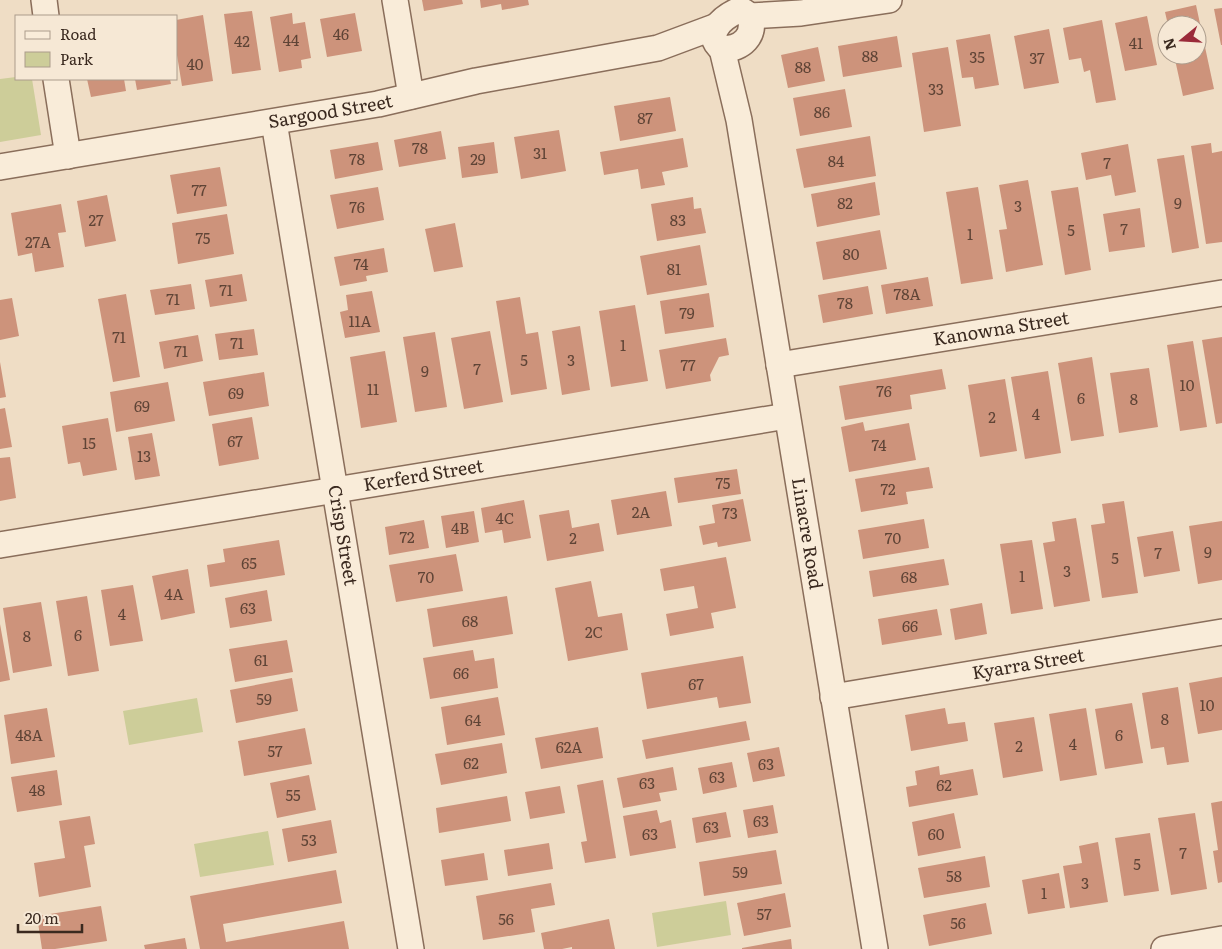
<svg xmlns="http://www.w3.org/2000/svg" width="1222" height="949" viewBox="0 0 1222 949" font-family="Literata,serif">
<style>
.green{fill:#cdcd99}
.building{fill:#cd937b}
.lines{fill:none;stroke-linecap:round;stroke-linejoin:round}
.street-casing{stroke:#8a6e5b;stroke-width:28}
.street{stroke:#f9ecd9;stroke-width:25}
.labels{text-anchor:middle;stroke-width:4;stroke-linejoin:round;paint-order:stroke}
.number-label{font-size:15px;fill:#5f4436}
.street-label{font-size:18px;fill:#3a291f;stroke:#f6e8d5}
</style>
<rect width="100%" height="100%" fill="#efddc5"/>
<path class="green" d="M16,77V79H32L41,135L0,142V79Z
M197,698L203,732L129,745L123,711Z
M268,831L274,865L200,877L194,844Z
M726,901L731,935L657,947L652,913Z"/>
<path class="building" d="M422,0H462L463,4L424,11Z
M480,0H528L529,5L502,10L501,4L481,8Z
M1196,5L1214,89L1183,96L1174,55H1197V25H1168L1165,12Z
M1222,8V45H1221L1214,9Z
M252,11L261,70L232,74L224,14Z
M292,13L293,24L305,22L311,58L301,60L302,68L279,72L270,17Z
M355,13L362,51L327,57L320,19Z
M203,15L213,81L182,86L176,49V20Z
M1147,16L1157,65L1125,71L1115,23Z
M1102,20L1116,100L1096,103L1090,70L1084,72L1081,58L1069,60L1063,28Z
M1049,29L1059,83L1024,89L1014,36Z
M990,34L999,85L975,89L973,77L962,78L956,40Z
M897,36L902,67L843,77L838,46Z
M818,47L825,81L788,88L781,55Z
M948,47L961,126L924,132L912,53Z
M87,79H124L126,91L91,97Z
M135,79H170L171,84L137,90Z
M845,89L852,127L800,136L793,98Z
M670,97L676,131L620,141L614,106Z
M559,130L566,171L521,179L514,137Z
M441,131L446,159L399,167L394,140Z
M870,136L876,176L804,188L796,149Z
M683,138L688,167L662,172L665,185L641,189L638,169L604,175L600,152Z
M378,142L383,170L335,179L330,150Z
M494,142L498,173L462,178L458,147Z
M1211,143L1212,153L1222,151V242L1206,244L1191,146Z
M1128,144L1136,192L1115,196L1111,175L1086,180L1081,153Z
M1184,155L1199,248L1172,253L1157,159Z
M220,167L227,206L177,214L170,175Z
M1028,180L1043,265L1006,272L999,230L1007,229L999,185Z
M875,182L880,215L817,227L811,194Z
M378,187L384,220L337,229L330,195Z
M978,187L993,279L961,284L946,192Z
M1078,187L1091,270L1065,275L1051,191Z
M107,195L116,241L85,247L77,201Z
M693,197L694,209L701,208L706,233L657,241L651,204Z
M61,204L66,232L58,233L64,267L35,272L32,253L18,256L11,213Z
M1140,208L1145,247L1109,252L1103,214Z
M227,214L234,254L178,264L172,223Z
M455,223L463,267L434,272L425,229Z
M880,230L887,269L823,280L816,242Z
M700,245L707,285L647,295L640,256Z
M384,248L388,272L366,276L367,281L340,286L334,257Z
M242,274L247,301L210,307L205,280Z
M928,277L933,306L886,314L881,285Z
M191,284L195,309L155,315L150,290Z
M868,286L873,314L823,323L818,295Z
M372,291L380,332L345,338L340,312L348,310L346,295Z
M709,293L714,327L665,334L660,301Z
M126,294L140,377L113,382L98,299Z
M520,297L526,334L538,332L547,389L511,395L496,301Z
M12,298L19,336L0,340V300Z
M635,305L648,381L611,387L599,311Z
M580,326L590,390L562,395L552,331Z
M254,329L258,355L219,360L215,334Z
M490,331L503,402L464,409L451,338Z
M435,332L447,407L415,412L403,337Z
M198,335L203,361L164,369L159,342Z
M1222,337V423L1216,424L1202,340Z
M726,338L729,355L719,357L710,375L711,381L666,389L659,350Z
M1193,341L1207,427L1180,431L1167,345Z
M385,351L397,422L361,428L350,357Z
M1092,357L1104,436L1071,441L1058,363Z
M0,362L6,397L0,398Z
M1149,368L1158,427L1119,433L1110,373Z
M942,369L946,389L910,395L912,409L845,420L839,386Z
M1048,371L1061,453L1025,459L1011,377Z
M264,372L269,406L209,416L203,382Z
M1005,379L1017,451L980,457L968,385Z
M168,382L175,421L116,432L110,392Z
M5,408L12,447L0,449V409Z
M252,417L259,459L219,466L212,424Z
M108,418L117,470L83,476L80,462L68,464L62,426Z
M863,422L865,431L909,423L916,460L849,472L841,427Z
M152,433L160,476L135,480L128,437Z
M10,457L16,498L0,501V458Z
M929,467L933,488L906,492L908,504L861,512L855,479Z
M737,469L741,494L678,503L674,478Z
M666,491L672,526L617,535L611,500Z
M743,499L751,541L718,547L717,542L703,545L699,526L715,523L712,505Z
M524,500L531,538L504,543L502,530L485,533L481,508Z
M1124,501L1138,593L1102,598L1091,525L1105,523L1102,504Z
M569,510L572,528L599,523L604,551L547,561L539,515Z
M474,511L479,542L446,548L441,516Z
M1076,518L1090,601L1054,607L1043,543L1055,541L1052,522Z
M924,519L929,548L863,559L858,530Z
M424,520L429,548L389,555L385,527Z
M1222,521V580L1198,584L1189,526Z
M1173,531L1180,571L1144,577L1137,537Z
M279,540L285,575L210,587L207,565L225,562L223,549Z
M1032,540L1043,609L1011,614L1000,544Z
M456,554L463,591L396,602L389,565Z
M726,557L736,608L711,613L714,628L670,636L666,614L698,608L694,586L664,591L660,569Z
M944,559L949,585L873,597L869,571Z
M188,569L195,613L161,620L152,576Z
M591,581L598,617L622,613L628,650L568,661L555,588Z
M133,585L143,641L110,646L101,590Z
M267,590L272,621L230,628L225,598Z
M87,596L99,671L68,676L56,601Z
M507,596L513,634L433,647L427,609Z
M41,602L52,666L13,673L3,608Z
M982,603L987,634L955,640L950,609Z
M937,609L942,635L882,645L878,619Z
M0,624L10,680L0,682Z
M287,640L293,672L235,682L229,649Z
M473,650L475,661L494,658L498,688L430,699L423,658Z
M743,656L751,703L719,708L717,697L647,709L641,673Z
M1222,677V730L1198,734L1189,683Z
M292,678L298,711L236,723L230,690Z
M1178,687L1189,762L1167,765L1164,747L1151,749L1142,693Z
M498,697L505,735L447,745L441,707Z
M1132,703L1143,763L1105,769L1095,709Z
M47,708L55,757L11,764L4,715Z
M945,708L948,724L965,722L968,741L911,751L905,715Z
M1086,708L1097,775L1060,781L1049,714Z
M1034,717L1043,771L1003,778L994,723Z
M746,721L750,740L646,759L642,740Z
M598,727L603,758L541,769L535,738Z
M305,728L312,764L244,776L238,741Z
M502,743L507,773L441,785L435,754Z
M779,747L785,776L753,782L747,753Z
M732,762L737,787L703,794L698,768Z
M939,766L940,775L973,769L978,795L909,807L906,787L917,785L915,771Z
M673,767L677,790L659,793L661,801L623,808L617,778Z
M57,770L62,805L17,812L11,777Z
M309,775L316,810L277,818L270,783Z
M603,780L616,858L585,863L581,842L587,841L577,785Z
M560,786L565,813L530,819L525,792Z
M507,796L511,821L439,833L436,808Z
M1222,801V882L1218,883L1213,851L1218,850L1211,803Z
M773,805L778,833L748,838L743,810Z
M657,810L660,823L671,820L676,848L630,856L623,816Z
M726,812L731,837L696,843L692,818Z
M954,813L961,848L918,856L912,822Z
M1195,813L1207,889L1171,895L1158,818Z
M90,816L95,844L84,846L91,887L39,897L34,863L65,858L59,821Z
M331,820L337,853L288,862L282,829Z
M1150,833L1159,891L1124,896L1115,838Z
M1098,842L1108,902L1070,908L1063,866L1082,863L1079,846Z
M549,843L553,869L508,876L504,850Z
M776,850L782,884L704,896L699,862Z
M484,853L488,880L445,886L441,860Z
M985,856L990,887L924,898L918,868Z
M336,870L342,903L223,924L226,942L344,921L349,949H200L190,896Z
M1059,873L1065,908L1028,914L1022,880Z
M551,883L555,905L531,909L535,932L483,940L476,896Z
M785,893L791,927L744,936L737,903Z
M986,903L992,934L929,946L923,915Z
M101,906L107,941L55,949H42L37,916Z
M609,919L615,949H572V947L562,949H544L541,933Z
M185,938L187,949H145L144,945Z
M791,939L792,949H742V948Z"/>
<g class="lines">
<g class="street-casing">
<g id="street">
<path d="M44,0L46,16"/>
<path d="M395,0L411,96"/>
<path d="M737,11H743L750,16C756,36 742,49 722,49C703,34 722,18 737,11Z"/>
<path d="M750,16L801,13L889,0"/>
<path id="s1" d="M722,49L739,120L875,949"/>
<path d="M56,79L68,156"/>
<path id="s2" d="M274,122L411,949"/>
<path id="s3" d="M0,167L378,104L476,81L658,48L717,26"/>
<path id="s4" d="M779,365L1222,293"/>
<path id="s5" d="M0,545L787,416"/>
<path id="s6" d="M833,697L1222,632"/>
<path d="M1164,949L1222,939"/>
</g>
</g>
<use href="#street" class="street"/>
</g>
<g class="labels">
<g class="number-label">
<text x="341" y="40">46</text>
<text x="291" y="46">44</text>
<text x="242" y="47">42</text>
<text x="1136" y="49">41</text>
<text x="870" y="62">88</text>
<text x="977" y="63">35</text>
<text x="1037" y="64">37</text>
<text x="195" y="70">40</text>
<text x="803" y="73">88</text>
<text x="936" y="95">33</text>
<text x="822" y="118">86</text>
<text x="645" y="124">87</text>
<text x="420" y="154">78</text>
<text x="540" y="159">31</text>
<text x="357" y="165">78</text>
<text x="478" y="165">29</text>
<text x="836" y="167">84</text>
<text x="1107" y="169">7</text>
<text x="199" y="196">77</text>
<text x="845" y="209">82</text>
<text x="1178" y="209">9</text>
<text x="1018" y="212">3</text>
<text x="357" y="213">76</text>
<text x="96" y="226">27</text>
<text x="678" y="226">83</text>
<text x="1124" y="235">7</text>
<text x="1071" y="236">5</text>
<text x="970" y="240">1</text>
<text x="203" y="244">75</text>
<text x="38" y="248">27A</text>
<text x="851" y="260">80</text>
<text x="361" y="270">74</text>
<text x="674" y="275">81</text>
<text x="226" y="296">71</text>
<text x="907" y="300">78A</text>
<text x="173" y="305">71</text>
<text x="845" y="309">78</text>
<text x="687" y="319">79</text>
<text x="360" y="327">11A</text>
<text x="119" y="343">71</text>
<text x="237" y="349">71</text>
<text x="623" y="351">1</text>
<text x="181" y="357">71</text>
<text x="524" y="366">5</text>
<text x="571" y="366">3</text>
<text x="688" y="371">77</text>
<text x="477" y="375">7</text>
<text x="425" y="377">9</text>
<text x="1187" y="391">10</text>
<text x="373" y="395">11</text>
<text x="884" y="397">76</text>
<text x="236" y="399">69</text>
<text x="1081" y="404">6</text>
<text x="1134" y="405">8</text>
<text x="142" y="412">69</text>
<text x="1036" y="420">4</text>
<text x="992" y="423">2</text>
<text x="235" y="447">67</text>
<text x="89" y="449">15</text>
<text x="879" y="451">74</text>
<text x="144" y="462">13</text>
<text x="723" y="489">75</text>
<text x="888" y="495">72</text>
<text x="641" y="518">2A</text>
<text x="730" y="519">73</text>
<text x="505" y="524">4C</text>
<text x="460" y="534">4B</text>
<text x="407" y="543">72</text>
<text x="573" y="544">2</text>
<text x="893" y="544">70</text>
<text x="1208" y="558">9</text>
<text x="1158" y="559">7</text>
<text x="1115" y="564">5</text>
<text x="249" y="569">65</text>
<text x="1067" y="577">3</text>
<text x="1022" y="582">1</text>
<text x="426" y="583">70</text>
<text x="909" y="583">68</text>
<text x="174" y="600">4A</text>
<text x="248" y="614">63</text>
<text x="122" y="620">4</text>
<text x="470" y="627">68</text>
<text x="910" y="632">66</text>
<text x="594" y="638">2C</text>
<text x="78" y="641">6</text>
<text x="27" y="642">8</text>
<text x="261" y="666">61</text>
<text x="461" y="679">66</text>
<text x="696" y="690">67</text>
<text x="264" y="705">59</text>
<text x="1207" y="711">10</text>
<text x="1165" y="725">8</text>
<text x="473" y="726">64</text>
<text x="29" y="741">48A</text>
<text x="1119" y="741">6</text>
<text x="1073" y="750">4</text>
<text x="1019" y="752">2</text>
<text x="569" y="753">62A</text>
<text x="275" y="757">57</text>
<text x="471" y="769">62</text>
<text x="766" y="770">63</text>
<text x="717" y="783">63</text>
<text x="647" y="789">63</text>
<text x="944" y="791">62</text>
<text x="37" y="796">48</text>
<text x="293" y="801">55</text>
<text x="761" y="827">63</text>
<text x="711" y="833">63</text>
<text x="650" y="840">63</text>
<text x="936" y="840">60</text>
<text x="309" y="846">53</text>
<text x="1183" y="859">7</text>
<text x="1137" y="870">5</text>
<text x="740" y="878">59</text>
<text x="954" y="882">58</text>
<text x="1085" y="889">3</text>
<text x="1044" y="899">1</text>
<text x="764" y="920">57</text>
<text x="506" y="925">56</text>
<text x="958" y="929">56</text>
</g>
<g class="street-label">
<text dy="6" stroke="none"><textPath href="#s3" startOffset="335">Sargood Street</textPath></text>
<text dy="6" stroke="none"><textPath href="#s4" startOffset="225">Kanowna Street</textPath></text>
<text dy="6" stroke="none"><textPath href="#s5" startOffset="429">Kerferd Street</textPath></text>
<text dy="6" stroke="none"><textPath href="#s1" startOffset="492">Linacre Road</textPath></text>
<text dy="6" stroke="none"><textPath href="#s2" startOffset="419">Crisp Street</textPath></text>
<text dy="6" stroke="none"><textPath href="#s6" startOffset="198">Kyarra Street</textPath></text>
</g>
</g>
<rect x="15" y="15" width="162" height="65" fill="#f6e8d5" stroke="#ab9c8c"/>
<rect x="25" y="31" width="25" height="8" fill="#f9ecd9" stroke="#ab9c8c"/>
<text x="60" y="40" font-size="15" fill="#3a291f">Road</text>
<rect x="25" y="52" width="25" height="15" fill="#cdcd99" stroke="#ab9c8c"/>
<text x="60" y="65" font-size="15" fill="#3a291f">Park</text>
<g transform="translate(1182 40) rotate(252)"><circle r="24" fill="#f6e8d5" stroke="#ab9c8c"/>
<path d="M0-4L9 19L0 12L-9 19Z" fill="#9a2a39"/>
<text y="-8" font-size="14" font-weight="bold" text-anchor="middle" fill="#3a291f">N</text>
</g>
<path d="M18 924v8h64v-8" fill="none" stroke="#3a291f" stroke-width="2.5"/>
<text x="25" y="924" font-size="15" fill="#3a291f" stroke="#f6e8d5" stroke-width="4" paint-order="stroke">20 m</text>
</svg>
